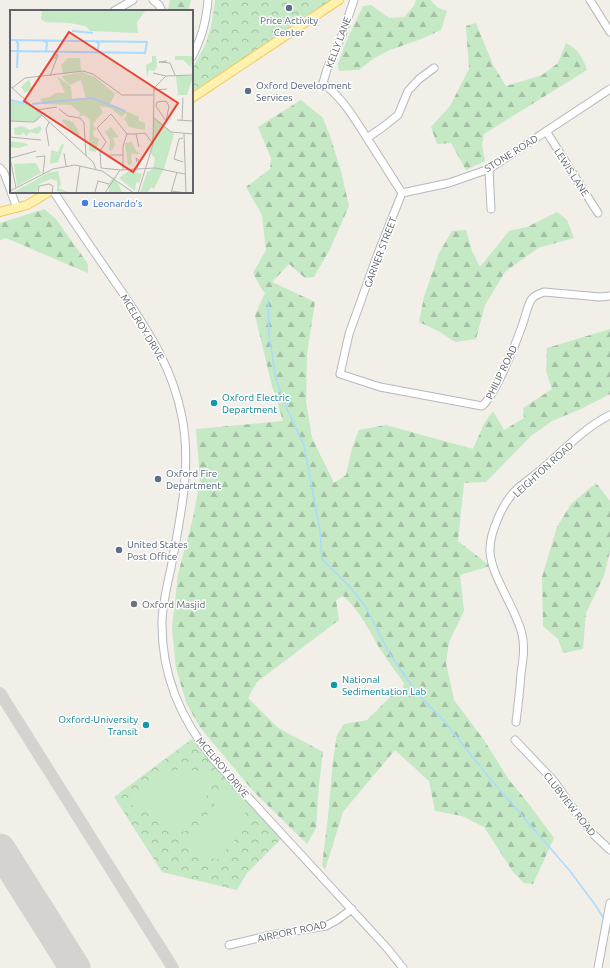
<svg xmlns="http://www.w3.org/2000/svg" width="610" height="968" viewBox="0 0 610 968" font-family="Ubuntu,sans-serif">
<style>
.forest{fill:url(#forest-firs)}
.park{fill:url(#park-crowns)}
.garden{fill:#c5e8c5}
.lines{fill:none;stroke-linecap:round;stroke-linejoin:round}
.stream{stroke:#aadaff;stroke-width:1.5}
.taxiway{stroke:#d4d3d0;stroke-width:12}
.runway{stroke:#d4d3d0;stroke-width:31}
.minor-casing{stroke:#b5b8bc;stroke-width:9}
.major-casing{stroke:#f2c960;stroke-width:10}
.minor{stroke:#fff;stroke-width:7}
.major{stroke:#fff2af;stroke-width:8}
.service-dot{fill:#5c6f8a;stroke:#fff;stroke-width:1.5}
.shop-dot{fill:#3f7fe0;stroke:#fff;stroke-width:1.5}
.culture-dot{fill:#0f9aa8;stroke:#fff;stroke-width:1.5}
.worship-dot{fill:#6b7280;stroke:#fff;stroke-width:1.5}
.labels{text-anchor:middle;stroke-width:3;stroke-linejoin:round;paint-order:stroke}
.service-label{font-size:10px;fill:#4e5e75;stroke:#fff;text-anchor:start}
.street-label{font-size:10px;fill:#5f6368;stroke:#fff}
.shop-label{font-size:10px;fill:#366cbe;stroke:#fff;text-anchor:start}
.culture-label{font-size:10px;fill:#0d838f;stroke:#fff;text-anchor:start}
.worship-label{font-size:10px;fill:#5b616d;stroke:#fff;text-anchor:start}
.inset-river{fill:none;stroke:#aadaff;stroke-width:2}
.inset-road{fill:none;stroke:#b3b3b1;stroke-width:1}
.view{fill:#ea4335;fill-opacity:0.15;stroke:#ea4335;stroke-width:2}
.inset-edge{fill:none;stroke:#5f6368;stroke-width:2}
</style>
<defs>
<pattern id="forest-firs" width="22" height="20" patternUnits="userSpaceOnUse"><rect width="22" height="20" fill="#c5e8c5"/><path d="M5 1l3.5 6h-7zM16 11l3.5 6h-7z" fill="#a3c0a4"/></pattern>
<pattern id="park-crowns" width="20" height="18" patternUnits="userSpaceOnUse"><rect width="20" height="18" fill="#c5e8c5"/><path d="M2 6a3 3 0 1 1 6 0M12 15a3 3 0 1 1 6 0" fill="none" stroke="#a3c0a4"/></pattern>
</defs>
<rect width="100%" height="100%" fill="#f1efe8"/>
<path class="forest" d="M170,0H191L188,11H168Z
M416,0H430L438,8L447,11L441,30L421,39L390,50L374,58L359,70L339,71L338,64L346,42L363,6L371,5L389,18L404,17L414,6Z
M476,23L493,65L506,86L542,75L558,63L566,43C577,48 584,59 587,70L484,134L482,145L485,161L466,170L451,143L437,144L431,127L450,106L469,69L466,26Z
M301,100L323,118L330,136L341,171L349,206L330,249L314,277L305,278L289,264L272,282L315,302L307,354L306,401L312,438L334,483L346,475L352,448L359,430L386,425L473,449L485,422L493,411L504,430L524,418L523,408L552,389L546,371L547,348L610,329V394L583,408L552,421L531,436L486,482L464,483L458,541L490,566L460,575L464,611L449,642L446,663L454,700L484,740L509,780L525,799L554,838L533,884L524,883L513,872L484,827L462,816L435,811L429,781L395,750L343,812L325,870L322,865L328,817L333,760L337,735L344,724L367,720L394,693L403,691L404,683C397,673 389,663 382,652C369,632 362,612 343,596L336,600L339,620L257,682L248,698L278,728L323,752L319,785L316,828L307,844L254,792L199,726L186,702L176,668L172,628L178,574L193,518L200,480L196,429L283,421L272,386L255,315L265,293L261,288L253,273L266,250L262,215L246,187L270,169L271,158L258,127Z
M44,209L56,219L88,264V273L6,238L0,240V223Z
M557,212L567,220L574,238L538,248L505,272L485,305L476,339L455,342L440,332L419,322L424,297L439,253L452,231L466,230L472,251L480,267L509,231L527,227Z
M596,483L610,501V551L604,576L586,613L583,649L563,653L558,639L543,626L542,577L557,527L571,504Z"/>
<path class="park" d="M215,0H336L284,37L227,69L193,91L192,70L206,43L211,27Z
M192,739L204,755L282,838L247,873L237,890L162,872L114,797Z"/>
<path class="garden" d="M181,769L204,772L217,778L186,831L182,832L128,803C140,783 157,772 181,769Z
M222,792H226L242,809L251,821L217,860L187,847Z"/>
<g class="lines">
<path class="stream" d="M268,300L269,335L276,379L287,409L304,445L320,531L322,559L349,586L366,607L389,653L417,693L443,720L492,781L570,871L596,906L604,919"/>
<path class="taxiway" d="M0,693L173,968"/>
<path class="runway" d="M0,849L75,968"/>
<g class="minor-casing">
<path id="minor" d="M153,0L159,5L162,11
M354,0L342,35L327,69L323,83C344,100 352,115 367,138L383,127L398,115L408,91L419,79L434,68
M590,0L610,32
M114,11L133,0
M192,57C202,37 206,22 208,0
M546,131L598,213
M367,138L402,193L377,256L349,334L340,374L380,387L482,406C495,396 516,343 522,326C525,318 527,307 531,300C534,295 539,294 544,292L600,297L610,296
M0,168L4,173L11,191
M489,169L491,209
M11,192L17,208
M54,192C76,226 99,259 122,292C149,332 173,369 182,417C192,468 180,518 171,568C167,585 163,602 162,620C161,674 180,718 213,759L387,948L403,968
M402,193L449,183L489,169L610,89
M516,722C518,706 520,689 521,673C523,660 525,647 522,634C516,608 489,573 490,549C490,532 503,503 515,491C523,483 533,477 541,470C563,451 584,428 610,415
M515,740L554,781L579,817L593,834L610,850
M229,945L271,935L326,926L337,920L352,909
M598,968L610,903"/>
</g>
<g class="major-casing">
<path id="major" d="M192,98L339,0
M0,212L27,205L49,192"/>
</g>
<use href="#minor" class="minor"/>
<use href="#major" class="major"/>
</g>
<g class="service-dot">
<circle cx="289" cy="8" r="4"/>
<circle cx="248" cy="91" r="4"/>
<circle cx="158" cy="479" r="4"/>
<circle cx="119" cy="550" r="4"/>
</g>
<circle class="shop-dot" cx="85" cy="203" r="4"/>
<g class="culture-dot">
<circle cx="214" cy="403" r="4"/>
<circle cx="334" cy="685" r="4"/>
<circle cx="146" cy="725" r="4"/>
</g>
<circle class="worship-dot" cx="134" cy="604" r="4"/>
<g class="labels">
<g class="service-label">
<text x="289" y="24" text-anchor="middle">Price Activity<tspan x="289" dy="12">Center</tspan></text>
<text x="256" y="89">Oxford Development<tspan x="256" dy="12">Services</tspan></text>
<text x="166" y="477">Oxford Fire<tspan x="166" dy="12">Department</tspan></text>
<text x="127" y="548">United States<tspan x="127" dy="12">Post Office</tspan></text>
</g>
<g class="street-label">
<text transform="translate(338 42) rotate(-69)" y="4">KELLY LANE</text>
<text transform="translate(511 153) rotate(-32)" y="4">STONE ROAD</text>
<text transform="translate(572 172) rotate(57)" y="4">LEWIS LANE</text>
<text transform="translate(380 252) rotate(-69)" y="4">GARNER STREET</text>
<text transform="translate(143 327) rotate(59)" y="4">MCELROY DRIVE</text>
<text transform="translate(501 372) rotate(-64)" y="4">PHILIP ROAD</text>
<text transform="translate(543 469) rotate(-42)" y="4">LEIGHTON ROAD</text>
<text transform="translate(223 767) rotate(50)" y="4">MCELROY DRIVE</text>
<text transform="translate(570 804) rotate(52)" y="4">CLUBVIEW ROAD</text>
<text transform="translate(292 931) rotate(-12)" y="4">AIRPORT ROAD</text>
</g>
<g class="shop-label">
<text x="93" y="207">Leonardo's</text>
</g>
<g class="culture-label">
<text x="222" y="401">Oxford Electric<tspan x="222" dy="12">Department</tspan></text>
<text x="342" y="683">National<tspan x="342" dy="12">Sedimentation Lab</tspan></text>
<text x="138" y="723" text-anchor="end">Oxford-University<tspan x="138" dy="12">Transit</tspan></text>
</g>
<g class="worship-label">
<text x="142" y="608">Oxford Masjid</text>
</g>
</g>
<g transform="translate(10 10)">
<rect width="183" height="183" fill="#f1efe8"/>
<path d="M32,0H136L127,12L128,23L80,21L76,16L60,13L35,12L31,9Z" fill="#c5e8c5"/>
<path d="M84,0H109L92,7L89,1ZM108,7L116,8L121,18L98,12ZM142,46H146L147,57L144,61L139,60L137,68L136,55L142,52ZM165,46H183V54L180,55L183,59L173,50H165ZM72,62L85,67L105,84L100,94L129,107V111L135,113V120L119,117L114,108L117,106L116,103L111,107L101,98L89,96L93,102L83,114L86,119L83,122L84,127L89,129L86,142L79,141L80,110L74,105L69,107L70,103L61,95L33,94L30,89L40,87L45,83H55L47,66L61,77L62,89L76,88L71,70L60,75L51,66ZM166,66H183L177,85H168ZM19,69L22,79L15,83L11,77ZM53,109L63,112L70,125H65L52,111ZM12,116L20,120L30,116L32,119L28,124L20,122L16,126L13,122L11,125H5L4,118ZM101,117L109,127L103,128L105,134L102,141L99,140L100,130L95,122ZM0,131L14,133L19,135L9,138L0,137ZM122,132L126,141L131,144H121L122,154L118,155L115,133ZM52,133L54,135L48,152L40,154L41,140L48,142ZM26,153L31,163L7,176L4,154ZM143,159L153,160L144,179L141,177L137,183H130L137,162ZM48,161L51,174L49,178L60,183L47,181V171L41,169L29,174L26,183H2L38,163ZM119,161L132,164L129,173L126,172L125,181L109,168Z" fill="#c5e8c5"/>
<path d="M58,48H70L71,61L53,64L51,55ZM0,91L21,95L31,105L27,111H0ZM144,108L164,124L154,159H151L147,165L143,162L145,148L141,144ZM103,167L109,175L112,183H98L100,178L97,176Z" fill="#c5e8c5"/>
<path class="inset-river" d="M62,21L83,23M0,30L138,32M5,30L8,33L7,58M34,31L37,33L36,42M86,31L89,34L87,42M0,41L135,43L137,32M0,90L17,94M22,94L82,88L115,101"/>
<path class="inset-road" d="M157,51L149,52L160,53L165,65M143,63L156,66M40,66L48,45L47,44L45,49M0,76L83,152L86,159M2,78L15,68L73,61L83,64L112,85H143M143,80L157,79M156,91L159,96L156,111L146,96L147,92ZM49,99L58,106L70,108L74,113L76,146M26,100L47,97M143,107L161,122L183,124M167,110L183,111M0,111L24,112L32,105M172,111L173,88M174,124L176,183M0,127L31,130M39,136L36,119L39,112M129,137L126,124L135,123L143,134M54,143L56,156M100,145H113M26,147L35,146L33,164M0,148L6,178M1,148L26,141M173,152L164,149L169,129L173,128M113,159V136L117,124M110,160L91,158L90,141L96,132L87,118L101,104L117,124H126M127,160L129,150L126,148L127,152M0,181L43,159L65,155L92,161L124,183M161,181L177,183M85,182L88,171L99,174M28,183L29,176L39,174L43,176L42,183M66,183L70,156M75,183H88M95,183L110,160L145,158L175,164M128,183L143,134L144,78L156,66L183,65M161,183L167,162"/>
<path class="view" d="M59,22L168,93L123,162L14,91Z"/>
<rect width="183" height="183" class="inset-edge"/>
</g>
</svg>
